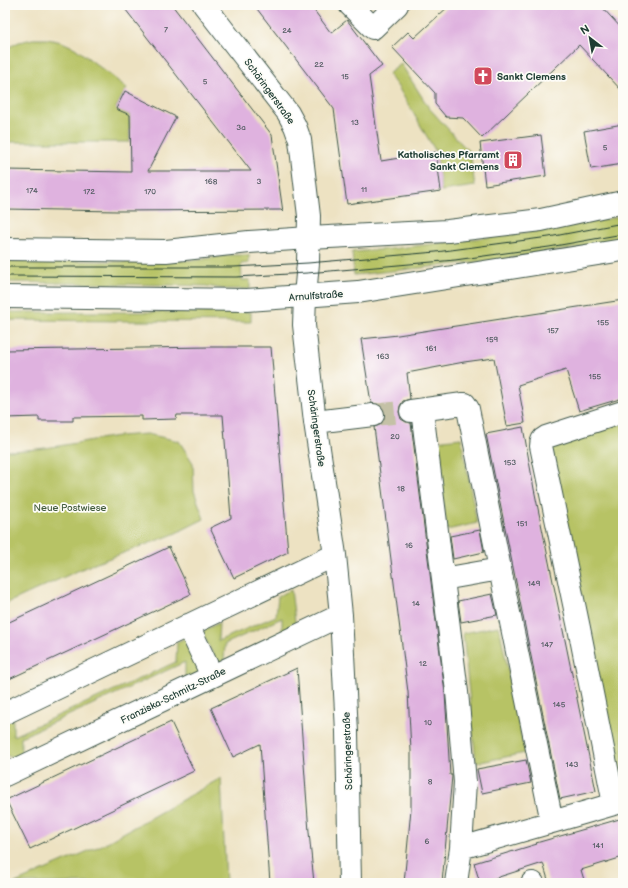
<svg xmlns="http://www.w3.org/2000/svg" width="628" height="888" viewBox="0 0 628 888" font-family="'Balsamiq Sans',sans-serif">
<style>
.green{fill:#b7c365;stroke:#6b804c}
.building{fill:#dfb2df}
.lines{fill:none;stroke-linecap:round;stroke-linejoin:round}
.minor-tunnel{stroke:#c4c1a6;stroke-width:22;stroke-dasharray:22 11;stroke-linecap:butt}
.minor-casing{stroke:#3e5649;stroke-width:24}
.major-casing{stroke:#3e5649;stroke-width:24}
.minor{stroke:#fff;stroke-width:22}
.major{stroke:#fff;stroke-width:22}
.tram{stroke:#1f3d34;stroke-width:1}
.labels{text-anchor:middle;stroke-width:3.5;stroke-linejoin:round;paint-order:stroke}
.number-label{font-size:8px;fill:#4f5a5f}
.poi-label{font-size:10px;font-weight:bold;fill:#1f3d34;stroke:#fdfcf7;text-anchor:start}
.street-label{font-size:10px;fill:#1f3d34;stroke:#fdfcf7}
.park-label{font-size:10px;fill:#455e40;stroke:#fdfcf7}
</style>
<rect width="100%" height="100%" fill="#fdfcf7"/>
<filter id="ink" filterUnits="userSpaceOnUse"><feTurbulence type="fractalNoise" baseFrequency=".025" numOctaves="2"/><feDisplacementMap in="SourceGraphic" scale="8" xChannelSelector="R" yChannelSelector="G"/><feConvolveMatrix kernelMatrix="1 2 1 2 8 2 1 2 1" color-interpolation-filters="sRGB"/></filter>
<filter id="wash" filterUnits="userSpaceOnUse"><feTurbulence type="fractalNoise" baseFrequency=".012" numOctaves="4" result="noise"/><feDisplacementMap in="SourceGraphic" scale="16" xChannelSelector="R" yChannelSelector="G"/><feGaussianBlur stdDeviation="0.9" result="paint"/><feColorMatrix in="noise" values="0 0 0 0 0 0 0 0 0 0 0 0 0 0 0 0 0 1.4 0 .05"/><feComposite in="paint" operator="in"/></filter>
<g filter="url(#wash)">
<rect width="100%" height="100%" fill="#ede2c2"/>
<path class="green" d="M33,39H47L62,42L75,48L127,88L116,108L130,115V142H5V49L19,42Z
M401,64L429,108L470,153L475,186L441,191L436,152L398,87L388,74Z
M623,216V241L503,259L354,275L352,252L391,249L546,230Z
M230,255H249V263L241,264L242,280H250V289H224L206,286L169,285L5,282V260L144,262L199,260Z
M5,312H251V322L5,320Z
M623,422V793H621L551,447Z
M147,434L179,441L193,463L194,491L204,519L174,534L86,567L5,604V451C44,451 81,441 119,436C128,435 138,435 147,434Z
M461,438L477,523L447,530L435,441Z
M291,590L296,629L282,636V618L225,644L224,662H217L203,635L204,630L219,623L218,641L276,616L278,596Z
M499,626L525,753L476,763L463,633Z
M185,638L202,672L185,680V662L21,737V755L11,757L5,755V721L13,717V736L176,662L177,642Z
M221,778L226,883H15L102,845Z"/>
<g id="blocks">
<path class="building" d="M122,5H172L272,135L283,212L281,210L117,211L5,209V170L131,172L130,115L116,109L125,91L176,117L148,171H251Z
M254,5H310L331,33L347,20L382,66L369,76L381,161L436,152L441,191L347,204L334,109Z
M450,5H600L623,30V92L579,45L482,138L463,118L446,117L435,104V93L392,47L408,32L414,38Z
M623,124V164L591,169L584,131Z
M541,135L546,176L485,185L480,143Z
M623,300V398L579,411L566,370L518,385L525,423L507,426L494,358L464,362L407,373L410,399L403,401L400,406L399,412L401,419L406,422L411,423L445,693L447,725L450,775H452V776L442,883H404L411,809V751L408,692L374,427L380,425L384,420L385,413L383,408L378,404L371,403L361,339L398,335Z
M210,347H271L288,552L234,578L210,528L231,518L223,415H177L176,419L142,420V416L73,417V421H39V417L5,418V350Z
M523,427L534,489L596,791L560,799L486,434Z
M480,530L484,552L453,559L450,536Z
M169,547L191,594L5,681V624Z
M492,594L497,615L461,622L458,601Z
M297,668L309,832L314,883H270L260,744L233,757L211,708Z
M171,722L194,771L30,849L6,800Z
M526,760L531,783L482,793L477,769Z
M623,818V857L581,870L585,883H549L543,863L480,883L474,863L537,844L536,843Z"/>
</g>
</g>
<g filter="url(#ink)">
<use href="#blocks" fill-opacity="0" stroke="#3e5649" stroke-width="1"/>
<g class="lines">
<path class="minor-tunnel" d="M373,415L411,411"/>
<g class="minor-casing">
<path id="minor" d="M204,5L288,113L295,126L300,140L309,216L308,263L305,296L304,325L315,422L335,555L341,615L347,732L350,883
M350,5L373,28L397,5
M411,411L463,404H465L468,409L500,569L552,822L461,848L465,782L457,692L422,410
M623,412L546,437C542,439 541,441 541,446L579,628L614,804L623,801
M315,422L373,415
M443,579L500,569
M188,625L212,676
M5,713L335,555
M5,775L341,615
M552,822L614,804
M456,883L461,848
M532,883H533"/>
</g>
<g class="major-casing">
<path id="major" d="M5,249L166,251L249,242L309,238L448,231L541,220L623,202
M5,297L247,300L358,292L623,250"/>
</g>
<use href="#minor" class="minor"/>
<use href="#major" class="major"/>
<path class="tram" d="M5,267H234L308,263L436,252L549,237L623,223
M5,276L236,277L307,273L455,260L549,247L623,234"/>
</g>
</g>
<defs>
<g id="church-square" transform="scale(1)"><rect x="-9" y="-9" width="18" height="18" rx="4" fill="#d1495b" stroke="#fdfcf7"/><path d="M-1.2-6h2.4v3.5h3.3v2.4h-3.3V6h-2.4V-.1h-3.3v-2.4h3.3Z" fill="#fff"/></g>
<g id="building-square" transform="scale(1)"><rect x="-9" y="-9" width="18" height="18" rx="4" fill="#d1495b" stroke="#fdfcf7"/><path d="M-4-6H4V6H1V3H-1V6H-4ZM-2.5-4.3h1.7v1.8h-1.7ZM.8-4.3h1.7v1.8H.8ZM-2.5-1h1.7V.8h-1.7ZM.8-1h1.7V.8H.8Z" fill="#fff"/></g>
</defs>
<g fill-rule="evenodd">
<use href="#church-square" x="483" y="76"/>
<use href="#building-square" x="513" y="160"/>
</g>
<g class="labels">
<g class="number-label">
<text x="166" y="32">7</text>
<text x="287" y="33">24</text>
<text x="319" y="67">22</text>
<text x="345" y="79">15</text>
<text x="205" y="84">5</text>
<text x="355" y="125">13</text>
<text x="241" y="130">3a</text>
<text x="605" y="150">5</text>
<text x="211" y="184">168</text>
<text x="259" y="184">3</text>
<text x="364" y="192">11</text>
<text x="32" y="193">174</text>
<text x="89" y="194">172</text>
<text x="150" y="194">170</text>
<text x="603" y="325">155</text>
<text x="553" y="333">157</text>
<text x="492" y="342">159</text>
<text x="431" y="351">161</text>
<text x="383" y="359">163</text>
<text x="595" y="379">155</text>
<text x="395" y="439">20</text>
<text x="510" y="465">153</text>
<text x="401" y="491">18</text>
<text x="522" y="526">151</text>
<text x="409" y="548">16</text>
<text x="534" y="586">149</text>
<text x="416" y="606">14</text>
<text x="547" y="647">147</text>
<text x="423" y="666">12</text>
<text x="559" y="707">145</text>
<text x="428" y="725">10</text>
<text x="572" y="767">143</text>
<text x="430" y="784">8</text>
<text x="427" y="844">6</text>
<text x="598" y="848">141</text>
</g>
<g class="poi-label">
<text x="497" y="80">Sankt Clemens</text>
<text x="499" y="158" text-anchor="end">Katholisches Pfarramt<tspan x="499" dy="12">Sankt Clemens</tspan></text>
</g>
<g class="street-label">
<text transform="translate(270 91) rotate(54)" y="4">Schäringerstraße</text>
<text transform="translate(316 295) rotate(-4)" y="4">Arnulfstraße</text>
<text transform="translate(317 428) rotate(82)" y="4">Schäringerstraße</text>
<text transform="translate(173 695) rotate(-26)" y="4">Franziska-Schmitz-Straße</text>
<text transform="translate(347 751) rotate(-92)" y="4">Schäringerstraße</text>
</g>
<g class="park-label">
<text x="70" y="511">Neue Postwiese</text>
</g>
</g>
<rect width="628" height="888" fill="none" stroke="#fdfcf7" stroke-width="20"/>
<g transform="translate(590 38) rotate(329)" stroke="#fdfcf7" stroke-width="3" paint-order="stroke">
<path d="M0-3L7 15L0 10L-7 15Z" fill="#1f3d34"/>
<text y="-6" font-size="11" font-weight="bold" text-anchor="middle" fill="#1f3d34">N</text>
</g>
</svg>
